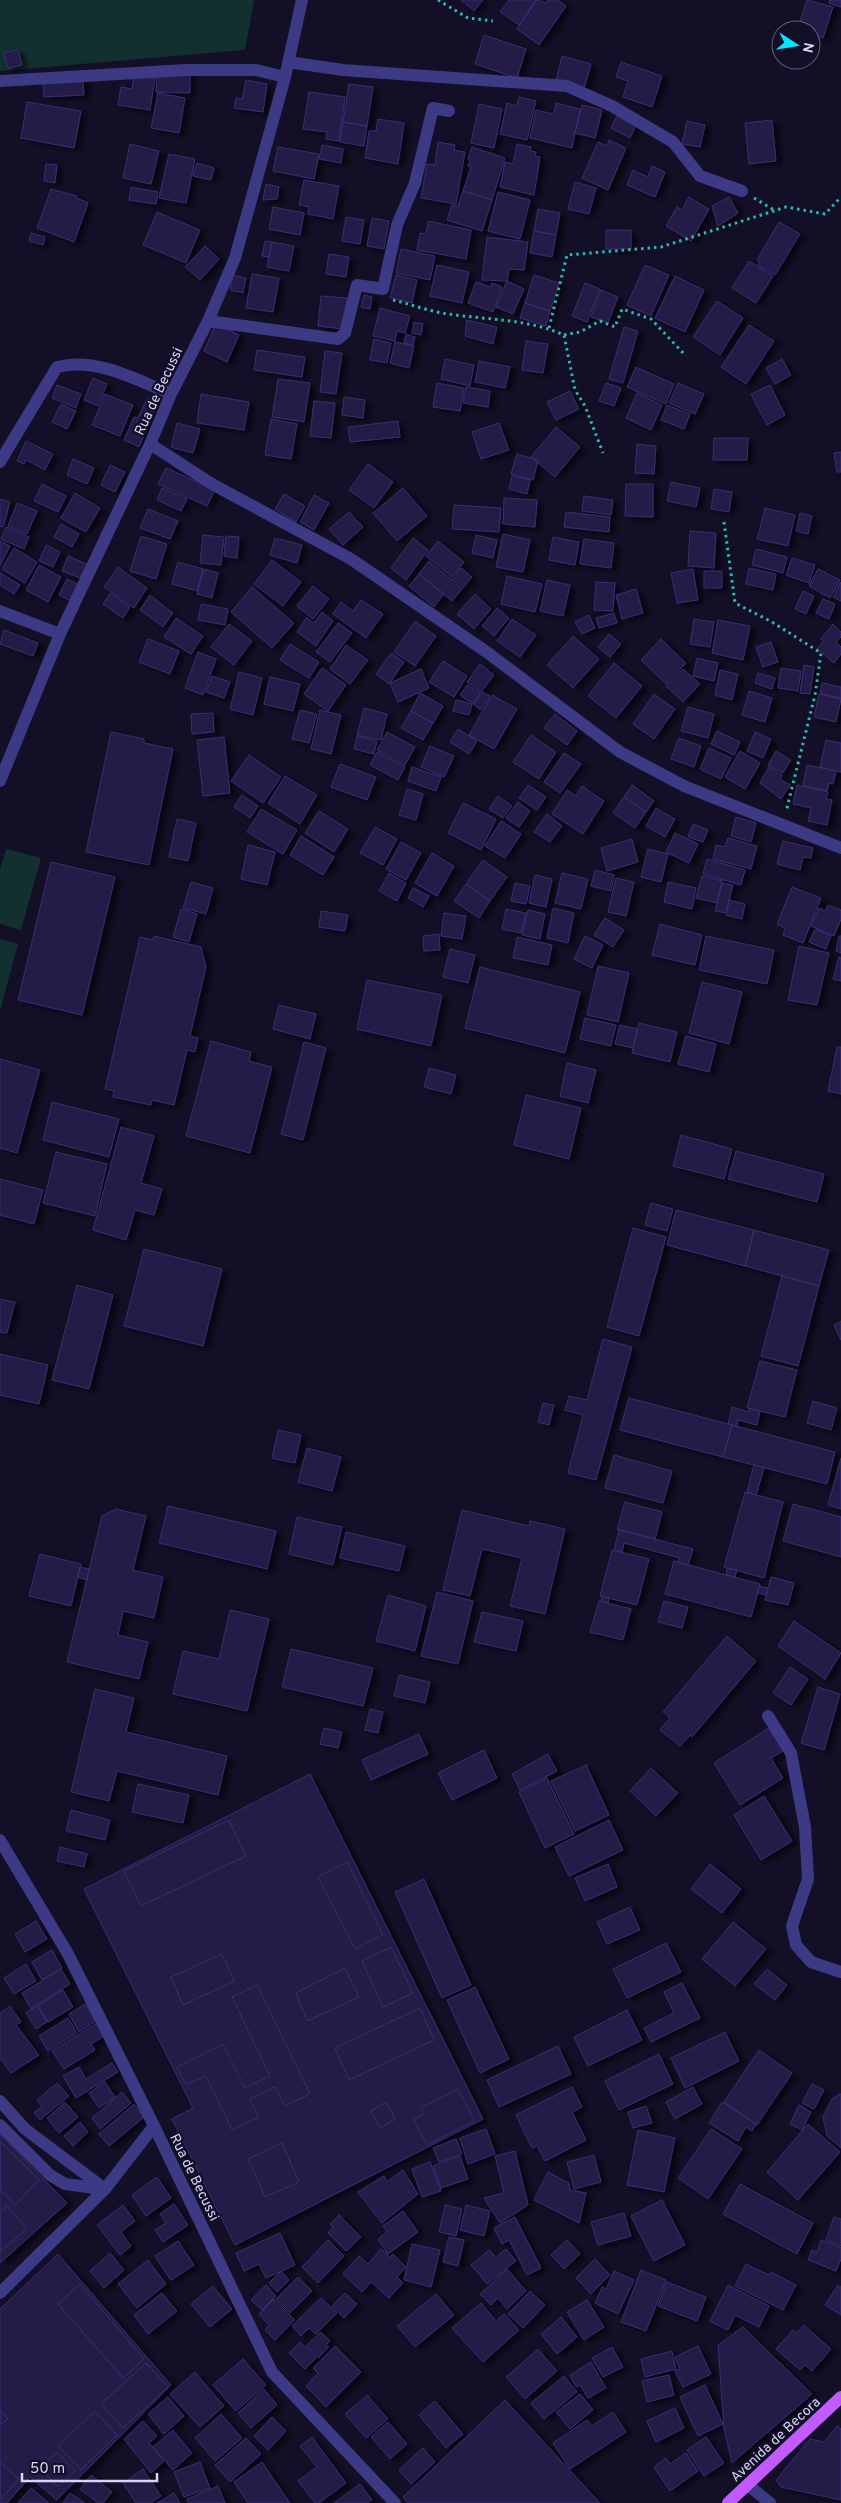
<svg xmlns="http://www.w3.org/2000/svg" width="841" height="2503" viewBox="0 0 841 2503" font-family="Overpass,sans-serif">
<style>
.green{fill:#12302f}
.building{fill:#241b47;stroke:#3b2d73;filter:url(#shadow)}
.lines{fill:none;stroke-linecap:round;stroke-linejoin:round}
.path{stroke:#2fb8b0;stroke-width:3;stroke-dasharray:2.5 4;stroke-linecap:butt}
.minor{stroke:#3d3a85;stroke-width:12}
.major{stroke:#c25bff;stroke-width:12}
.labels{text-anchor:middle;stroke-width:4.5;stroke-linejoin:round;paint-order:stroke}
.street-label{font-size:14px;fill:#d9d4ff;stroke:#130f26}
</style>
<defs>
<filter id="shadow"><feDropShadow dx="5.5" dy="3" stdDeviation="2.5" flood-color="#0009"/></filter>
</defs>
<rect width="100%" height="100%" fill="#130f26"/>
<path class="green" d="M0,0H254L245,50L0,71Z
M6,849L41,858L21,930L0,924V870Z
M0,939L18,944L0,1011Z"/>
<path class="building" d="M461,0H483L474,11Z
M509,0H536L519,25L500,12Z
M537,0L546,3L548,0H557L566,6L539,45L517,29Z
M807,0L833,7L823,38L811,35V30H797Z
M830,0H841V7L829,3Z
M484,35L526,49L517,78L475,64Z
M18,50L22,65L8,68L4,53Z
M562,56L591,64L584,89L556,81Z
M621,62L662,76L652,107L623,97L628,81L616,77Z
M157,74H190V93L156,92Z
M134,75L155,78L150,110L118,105L121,87L132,89Z
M83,78L84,95L44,97L43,81Z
M246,80L267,84L263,112L234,108L236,98L242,99Z
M349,84L373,87L367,126L343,122Z
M309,92L345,97L339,141L326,139L327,132L303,129Z
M158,93L185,98L179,133L151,128Z
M519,97L536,101L527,140L500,134L507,103L517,106Z
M27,102L81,111L74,148L21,138Z
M556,103L580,109L572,148L530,138L536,110L554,114Z
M479,104L502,109L494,148L471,143Z
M582,105L602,110L595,138L575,133Z
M618,114L637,123L630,138L611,128Z
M378,119L404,123L398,164L365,158L369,131H376Z
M772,120L776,161L749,164L745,123Z
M687,121L705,125L700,147L682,144Z
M343,122L367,126L364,146L340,142Z
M609,140L626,148L608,190L582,178L598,142L607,146Z
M438,142L455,145L454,150L465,152L456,204L421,198L427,164L435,165Z
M130,144L159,151L151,184L123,178Z
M517,144L531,147L530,151L536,152L535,156L540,157L534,195L500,187L505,162L513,164Z
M322,145L343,149L341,163L319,159Z
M278,147L319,154L314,179L273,171Z
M472,147L505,158L492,200L463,191L471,167L468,166L470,160L468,159Z
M169,154L195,159L186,203L159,198Z
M197,163L214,168L211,180L193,176Z
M46,164L57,165L55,183L44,181Z
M652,166L665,172L655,197L627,185L633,170L648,177Z
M304,180L339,186L333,219L308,214L309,207L299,205Z
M575,182L596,188L589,214L568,209Z
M266,184L279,187L277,199L263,200Z
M131,187L158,192L156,204L129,200Z
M51,189L77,196V198L88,203L74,242L37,228Z
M463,191L492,200L482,231L447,220L452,205L458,206Z
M498,192L530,200L520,239L488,231Z
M689,197L709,209L691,241L666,226L677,207L682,210Z
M729,197L738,213L718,226L712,206Z
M273,207L304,213L300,235L269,229Z
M538,209L560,213L556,235L534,231Z
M157,212L200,230L186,263L143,245Z
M346,217L364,220L360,244L342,241Z
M372,218L389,221L384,249L367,246Z
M428,221L471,230L466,259L417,250L420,233L426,234Z
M779,222L800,234L775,275L758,265L760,262L757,260Z
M606,230H631V249H606Z
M534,231L556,235L552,257L530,253Z
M31,233L45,237L43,245L29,241Z
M487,237L528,242L524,270L509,269L507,281L482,280Z
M265,241L272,242L269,257L262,256Z
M272,242L294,246L289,271L267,267Z
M205,246L219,259L200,280L185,267Z
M401,249L435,256L430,280L396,273Z
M329,254L349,257L346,277L326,274Z
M749,261L773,276L756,303L732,288Z
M437,265L469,272L462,303L430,296Z
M645,265L669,275L651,316L627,305Z
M252,274L279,278L273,312L246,308Z
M233,275L246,278L243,293L230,290Z
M396,275L417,280L412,303L390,298Z
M534,275L559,283L550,311L525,303Z
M675,276L704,290L685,332L655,318Z
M507,281L524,289L513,314L496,307Z
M476,282L491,287L492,283L502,287L493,312L468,303Z
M585,283L600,289L587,322L572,316Z
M601,290L618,297L608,323L591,317Z
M364,295L372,297L370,309L361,307Z
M321,296L347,298L343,329L318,326Z
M717,301L743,318L720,355L693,337Z
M525,303L550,311L546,326L520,318Z
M380,308L410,316L405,333L397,331L395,341L373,336Z
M467,320L497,327L493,344L465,336Z
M414,322L423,324L421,335L412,333Z
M216,324L239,335L227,362L204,351Z
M749,325L774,341L746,384L721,367Z
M624,327L638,331L623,383L609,379Z
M406,334L415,337L413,345L404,343Z
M374,339L391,343L387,363L370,360Z
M526,341L548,344L543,373L522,370Z
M395,342L414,346L409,368L390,363Z
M257,350L305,357L302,377L254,370Z
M325,351L342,353L336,394L320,392Z
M445,359L474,365L470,386L441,379Z
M782,359L791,375L775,384L766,368Z
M479,361L510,367L505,388L475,382Z
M636,367L674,384L666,404L627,387Z
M93,378L107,384L98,406L84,400Z
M278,379L310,383L304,422L272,417Z
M437,383L464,388L460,411L433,407Z
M606,383L621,388L614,406L599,401Z
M678,383L704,394L695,414L669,403Z
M57,385L81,394L76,408L52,398Z
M770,385L785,415L767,425L751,394Z
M466,387L490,391L488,407L463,403Z
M570,391L579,409L556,420L547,402Z
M637,393L662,405L651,430L626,418Z
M105,394L133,405L120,436L92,425Z
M201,394L249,402L244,430L197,423Z
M344,397L365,400L363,418L342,415Z
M147,398L158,403L139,447L124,440L134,417L138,418Z
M314,401L335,403L331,438L310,436Z
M61,404L76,411L67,429L52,422Z
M667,405L690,414L684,429L661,420Z
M271,419L297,424L291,459L265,455Z
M398,421L400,437L350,442L348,427Z
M177,423L200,429L193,453L171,447Z
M499,423L509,450L481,459L472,432Z
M556,427L580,447L555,477L531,457Z
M714,438H748L747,460H713Z
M26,441L53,454L45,470L26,460L24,464L17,461Z
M637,444L656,446L654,474L635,473Z
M841,452V472H837L834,453Z
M517,454L538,460L533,480L511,474Z
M73,459L94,468L87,484L67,475Z
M368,464L393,482L374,508L349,490Z
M110,465L125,472L115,492L101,485Z
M166,468L215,490L207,506L158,484Z
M512,476L530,480L527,494L509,489Z
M671,482L700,488L696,507L667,501Z
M42,484L66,496L58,512L34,501Z
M626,484H653V517L625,516Z
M162,488L187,499L181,511L157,500Z
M403,488L427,516L397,541L373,513Z
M714,489L732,492L729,512L711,509Z
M75,493L100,508L86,532L61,518Z
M284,494L305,506L296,522L275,509Z
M314,495L329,503L314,530L300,522Z
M584,496L613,500L611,515L582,511Z
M504,498L537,500L535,527L503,524Z
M0,499L10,502L3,527L0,526Z
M17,503L37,511L27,534L8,526Z
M454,505L501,508L499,532L452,529Z
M765,508L795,515L788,546L757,539Z
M148,509L178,521L170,539L140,528Z
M349,512L363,527L343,545L329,529Z
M566,512L610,517L609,532L564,527Z
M800,513L812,516L808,534L796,531Z
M61,524L79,534L72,547L54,537Z
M6,527L29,537L24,549L1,539Z
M690,531L716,533L714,568L688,566Z
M503,534L530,540L523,572L496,567Z
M203,535L224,537L221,565L200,563Z
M476,535L497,540L493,558L472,553Z
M141,536L167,544L156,579L130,571Z
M226,536L239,537L237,558L224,556Z
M553,537L579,542L575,565L549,560Z
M275,538L302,545L297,563L270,555Z
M413,538L428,550L406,580L391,568Z
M584,539L614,543L611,568L580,564Z
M0,541L10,546L0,565Z
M438,541L464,562L452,577L426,556Z
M46,545L60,552L53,567L39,561Z
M14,548L37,562L25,583L2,569Z
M756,549L787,557L783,573L752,565Z
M68,556L89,565L83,579L62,571Z
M792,558L815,565L809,583L786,575Z
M272,560L301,582L283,606L254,584Z
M429,561L452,580L461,568L472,577L452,601L419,574Z
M178,562L203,569L197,591L172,584Z
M39,565L61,577L48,602L26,590Z
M118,567L147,588L134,608L104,587Z
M749,568L776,574L773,590L746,584Z
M204,569L218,573L212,598L197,594Z
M693,569L698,600L677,603L671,573Z
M818,569L840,580L830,598L809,586Z
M704,571H722V588H704Z
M0,573L20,585L14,594L0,585Z
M419,574L444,594L434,607L409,586Z
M507,576L542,584L535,612L501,604Z
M67,579L81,586L73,602L59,595Z
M547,580L570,585L563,616L540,611Z
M596,582L615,583L613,611L594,610Z
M841,582V601L833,597Z
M313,586L329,599L313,619L297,606Z
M252,587L294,623L272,648L231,612Z
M636,589L643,613L622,619L616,595Z
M803,591L814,596L806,614L795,609Z
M110,593L130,607L123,618L103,604Z
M475,594L491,609L474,629L457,614Z
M150,595L173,613L163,627L140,610Z
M823,599L835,604L829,619L816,613Z
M361,600L383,614L366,638L333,614L341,602L353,611Z
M201,604L228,609L225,625L198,620Z
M497,608L509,618L494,636L482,626Z
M322,612L333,621L316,646L297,632L306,618L314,623Z
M614,613L617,623L599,628L596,618Z
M589,615L595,628L582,634L575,622Z
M176,618L203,636L191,654L164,637Z
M512,619L536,635L520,657L497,641Z
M694,619L714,622L710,647L690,644Z
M718,620L750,626L743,660L712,653Z
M415,621L436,636L415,666L394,652Z
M338,623L352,633L330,662L316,652Z
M229,624L252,641L234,665L211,647Z
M833,624L841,632V637L836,642L841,647V654L834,663L817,649L824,641L821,639Z
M4,630L38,643L33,656L0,644Z
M609,634L621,644L610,657L598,647Z
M573,636L599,659L573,688L547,665Z
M148,639L179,651L170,674L139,662Z
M661,639L686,663L666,684L641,660Z
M771,642L778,662L763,667L756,647Z
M290,644L319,662L309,678L280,660Z
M346,645L368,660L350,684L330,669Z
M198,652L216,659L203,695L185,688Z
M391,653L404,662L389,684L376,674Z
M697,658L718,663L714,681L693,676Z
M443,661L467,676L454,697L429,682Z
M614,663L642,686L616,718L588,696Z
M480,664L494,675L481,692L467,682Z
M804,665L814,667L810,694L800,693Z
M322,668L346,685L328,711L304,694Z
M781,668L801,671L798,691L778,688Z
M421,669L429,688L398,702L390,683Z
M683,669L700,684L683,702L666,686Z
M720,670L738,674L732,700L715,695Z
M239,672L262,678L253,715L230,709Z
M758,673L775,678L772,689L755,683Z
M212,676L230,682L224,698L206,692Z
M270,677L300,684L293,711L264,704Z
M822,683L841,687V698L820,693Z
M467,685L480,693L473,704L460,695Z
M749,691L772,698L765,722L742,715Z
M482,692L490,696L481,710L474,705Z
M420,693L443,706L433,723L411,711Z
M654,694L675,709L654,739L633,724Z
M819,694L841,699L836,722L814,717Z
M492,695L517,709L494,749L469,735Z
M456,700L472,704L469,715L453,711Z
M688,707L714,714L708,738L681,731Z
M364,708L387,714L381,740L357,735Z
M300,710L317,714L309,743L292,739Z
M320,710L341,715L331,754L311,749Z
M411,711L433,723L423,740L401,728Z
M213,713L214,732L192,734L191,714Z
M555,714L577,731L567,745L544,728Z
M458,729L477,741L469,754L450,742Z
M717,731L740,742L734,755L711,744Z
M111,732L144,739V743L173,749L149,865L86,852Z
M387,732L415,747L405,765L377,750Z
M755,732L771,739L763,758L747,751Z
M531,735L556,752L539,779L513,762Z
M357,736L377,741L374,754L354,749Z
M224,737L230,793L203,796L197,740Z
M679,738L701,746L694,767L671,759Z
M826,740L841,743V772L820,767Z
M430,746L454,756L444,777L421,767Z
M709,748L731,758L721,779L700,769Z
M740,751L760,763L745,789L725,777Z
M776,751L791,760L783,773L768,765Z
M377,752L405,767L398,780L370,765Z
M564,753L581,764L560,793L544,782Z
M249,755L281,777L263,803L231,781Z
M340,764L376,777L367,800L331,787Z
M807,765L836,771L833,784L829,783L827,791L803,785Z
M412,767L441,777L436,791L408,781Z
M769,767L782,775L780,779L790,785L781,799L760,783Z
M285,776L317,795L300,824L268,803Z
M528,785L546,797L537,810L519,798Z
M632,785L654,801L646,812L624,797Z
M797,785L828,792L826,799L832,800L827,825L808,821L811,808L793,804Z
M582,786L604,801L583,834L552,814L567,790L576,796Z
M407,789L423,794L416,820L399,815Z
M242,795L258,806L250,818L234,807Z
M498,796L512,806L503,818L489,809Z
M624,797L646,812L635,828L613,813Z
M518,802L530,811L519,827L506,818Z
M463,803L496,819L481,850L448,833Z
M656,808L675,819L665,837L646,826Z
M261,809L297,830L283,854L247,832Z
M319,811L348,829L334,852L305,833Z
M547,814L562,826L550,842L534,832Z
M736,817L756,823L751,842L731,836Z
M177,819L196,823L188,861L169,857Z
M501,821L521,834L505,858L485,846Z
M693,824L708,830L703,842L688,837Z
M375,827L397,839L383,865L360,853Z
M675,833L698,844L689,863L666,852Z
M301,836L334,857L323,875L290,855Z
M728,838L757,846L751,869L713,859L716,845L725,847Z
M632,839L638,862L607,871L601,848Z
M783,841L813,848L811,858L803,857L800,870L777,864Z
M401,842L421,853L406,880L386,869Z
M248,845L275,852L267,885L241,879Z
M648,849L668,854L661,882L641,877Z
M432,853L454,866L437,896L415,883Z
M707,859L745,870L741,885L703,874Z
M483,860L507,877L490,901L466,884Z
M51,862L115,877L82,1015L18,1000Z
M595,870L614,875L611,891L591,886Z
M389,873L406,883L397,901L379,891Z
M562,873L588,879L581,909L555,903Z
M535,875L552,879L546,907L529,903Z
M702,876L722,881L717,903L696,898Z
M616,878L634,882L626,916L608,912Z
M191,882L213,888L206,914L183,908Z
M668,882L696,888L692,909L664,902Z
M515,883L530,886L526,904L511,901Z
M722,883L733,885L726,913L715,911Z
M466,884L490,901L479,918L454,901Z
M792,887L821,898L803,943L783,935L785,928L777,924Z
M413,888L429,896L423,907L408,898Z
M729,900L745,904L742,919L726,915Z
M828,905L841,910V919L834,936L811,926L819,908L826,911Z
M553,908L574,913L568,943L547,938Z
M181,909L197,914L189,942L173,937Z
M506,909L526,913L521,933L502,929Z
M528,910L545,914L540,939L522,935Z
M321,911L348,915L345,931L319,927Z
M444,913L466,916L462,939L441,936Z
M605,918L624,930L613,947L594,935Z
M660,924L702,935L695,965L652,955Z
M815,929L831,936L826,949L809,942Z
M439,934L440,950L424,951L423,936Z
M154,936L201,947L206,967L190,1036L198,1038L195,1052L187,1050L174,1105L152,1100L151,1105L113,1097L114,1091L105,1089L140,937L153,940Z
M585,936L603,945L592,968L574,959Z
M706,936L774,950L767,984L699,970Z
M839,936H841V953L836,951Z
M517,937L552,945L548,965L513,958Z
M799,946L829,953L817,1005L788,1000Z
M450,949L475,955L468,983L443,977Z
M839,957L841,958V981L833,979Z
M598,966L629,973L618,1022L587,1015Z
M480,967L580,992L565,1053L465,1028Z
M367,980L442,995L431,1046L357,1029Z
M702,982L742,992L729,1044L689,1033Z
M279,1005L316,1014L310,1039L273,1029Z
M585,1018L616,1025L611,1046L580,1039Z
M639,1023L677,1032L670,1062L632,1053Z
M620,1025L637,1029L633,1048L615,1044Z
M686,1036L716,1044L709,1072L678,1064Z
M211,1041L251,1052L249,1061L272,1067L250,1153L186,1136Z
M304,1042L326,1048L303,1140L281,1134Z
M837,1047H841V1094L828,1091Z
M0,1059L40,1070L17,1153L0,1148Z
M567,1063L596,1070L588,1103L560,1096Z
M429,1068L456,1075L451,1094L424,1087Z
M526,1095L581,1108L569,1159L514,1145Z
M52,1102L119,1119L109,1157L43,1140Z
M121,1127L154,1136L141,1183L162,1189L154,1215L135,1210L126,1240L93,1230Z
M681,1135L732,1149L724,1179L673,1166Z
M736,1151L824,1174L817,1202L728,1179Z
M56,1152L107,1164L95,1216L43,1203Z
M0,1179L43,1190L34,1224L0,1215Z
M651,1203L673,1209L667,1231L645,1225Z
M676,1210L754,1230L745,1266L667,1245Z
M633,1228L666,1237L639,1336L607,1327Z
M754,1230L829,1250L819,1286L745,1266Z
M144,1249L222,1269L203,1346L124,1326Z
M782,1276L819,1286L798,1366L761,1356Z
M77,1285L113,1295L89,1389L52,1380Z
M0,1299L15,1302L7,1333L0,1332Z
M841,1321V1340L834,1325Z
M603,1339L632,1347L596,1480L568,1473L583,1415L565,1410L569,1396L587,1400Z
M0,1354L48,1365L39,1404L0,1395Z
M760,1361L797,1370L785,1417L747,1408Z
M629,1398L732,1425L723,1457L620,1430Z
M813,1401L837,1408L831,1430L807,1423Z
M543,1403L554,1405L549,1425L538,1422Z
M732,1407L749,1412V1408L760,1411L757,1425L738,1420L737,1426L728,1424Z
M732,1425L835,1452L827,1484L723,1457Z
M278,1430L301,1435L295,1463L272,1458Z
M307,1448L341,1457L332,1491L298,1482Z
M614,1455L672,1471L663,1503L605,1488Z
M841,1458V1509L828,1505Z
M754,1465L764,1468L756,1495L747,1492Z
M745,1492L783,1502L764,1578L724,1567Z
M625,1502L662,1512L655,1539L617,1529Z
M793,1504L841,1517V1557L783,1541Z
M168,1506L276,1531L267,1569L159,1543Z
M116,1509L146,1516L133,1570L163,1577L154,1618L123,1611L118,1635L148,1642L139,1679L67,1662L102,1516Z
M462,1510L529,1526L530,1521L565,1529L545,1614L510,1606L522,1558L482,1549L470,1596L443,1590Z
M297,1517L342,1527L333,1565L289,1554Z
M619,1530L693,1549L688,1565L678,1562L680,1558L624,1543L622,1552L614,1550Z
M346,1532L405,1546L399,1571L340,1558Z
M612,1550L649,1559L637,1605L600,1596Z
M40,1554L81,1564L71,1606L29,1596Z
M674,1561L760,1584L751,1617L665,1594Z
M80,1567L89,1569L87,1580L77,1577Z
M727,1568L737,1570L735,1577L726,1575Z
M771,1577L794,1583L788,1605L765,1600Z
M759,1586L768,1588L766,1595L757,1593Z
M437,1592L473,1601L458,1664L421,1656Z
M388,1595L426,1606L415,1651L376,1641Z
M602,1596L609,1598L608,1603L601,1601Z
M599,1601L631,1609L623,1640L590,1632Z
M664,1601L688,1607L682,1628L658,1622Z
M230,1610L269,1619L247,1711L173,1694L183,1651L219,1659Z
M482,1612L523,1621L516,1651L474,1642Z
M794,1621L841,1653L825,1679L778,1646Z
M727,1636L756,1661L692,1737L690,1735L680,1746L660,1730L670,1718L663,1712Z
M291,1649L373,1668L363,1706L282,1687Z
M790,1667L808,1679L791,1705L773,1693Z
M399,1675L430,1682L425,1703L394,1696Z
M818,1687L840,1694L824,1750L801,1743Z
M95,1689L134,1698L126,1732L227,1756L218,1795L117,1771L109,1801L71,1792Z
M370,1709L383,1712L378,1733L365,1730Z
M324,1728L342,1732L338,1748L320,1744Z
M769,1728L783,1751L771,1758L783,1778L740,1805L714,1763Z
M419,1734L428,1754L371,1780L362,1760Z
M484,1750L497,1778L452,1800L438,1773Z
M548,1754L557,1771L520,1790L512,1774Z
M586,1765L609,1815L575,1831L551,1781Z
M651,1768L678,1793L656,1816L630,1791Z
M310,1774L483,2119L235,2245L172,2119L193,2108L84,1889Z
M547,1778L574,1834L545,1848L519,1792Z
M138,1784L189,1795L183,1823L132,1812Z
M764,1796L792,1841L761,1860L734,1815Z
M71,1810L110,1820L105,1840L66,1831Z
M229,1820L246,1856L141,1906L124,1871Z
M609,1820L623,1850L569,1876L555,1847Z
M60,1847L87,1854L84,1867L57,1861Z
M347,1862L383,1935L355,1949L318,1877Z
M608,1864L617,1887L585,1901L575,1878Z
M710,1864L741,1889L722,1913L691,1889Z
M424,1879L471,1985L442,1998L395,1892Z
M630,1907L640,1930L607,1944L597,1922Z
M36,1921L47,1939L25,1952L15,1934Z
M733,1922L766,1949L735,1986L702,1959Z
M666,1943L681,1972L627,1998L613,1969Z
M391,1947L413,1993L383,2007L362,1961Z
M52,1950L62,1968L42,1980L32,1962Z
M222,1954L234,1981L183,2005L171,1977Z
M26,1964L36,1981L14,1994L4,1978Z
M345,1968L359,1997L307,2021L296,1993Z
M61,1969L70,1984L31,2009L22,1993Z
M767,1969L787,1985L775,2000L754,1984Z
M682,1983L700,2018L651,2042L644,2028L674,2013L664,1992Z
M257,1985L310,2094L285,2106L275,2087L250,2099L259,2117L232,2130L206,2076L186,2085L177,2067L223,2044L245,2088L270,2076L232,1997Z
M475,1987L509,2059L480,2073L447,2000Z
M63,1990L73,2007L48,2022L38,2006Z
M85,2004L96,2021L79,2032L69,2014Z
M10,2006L21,2022L16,2025L39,2055L11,2073L0,2058V2013Z
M37,2006L47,2022L36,2029L26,2013Z
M420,2008L434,2040L349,2080L335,2048Z
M627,2010L642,2040L588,2066L574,2037Z
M68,2018L77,2033L48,2051L39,2036Z
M97,2023L104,2036L91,2044L95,2050L64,2069L52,2051Z
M725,2032L739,2061L685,2088L671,2058Z
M558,2046L571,2074L499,2107L487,2080Z
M759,2050L792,2073L757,2125L724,2102Z
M659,2054L673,2084L619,2110L605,2081Z
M112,2063L118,2072L76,2098L63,2076L79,2067L86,2079Z
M105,2082L115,2097L99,2108L89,2093Z
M57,2083L69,2096L40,2120L34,2113L42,2106L37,2100Z
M812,2084L824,2090L814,2109L802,2103Z
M572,2087L582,2107L572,2112L586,2140L545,2161L537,2146L532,2148L516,2115Z
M693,2087L702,2104L675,2119L666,2102Z
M458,2089L474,2121L427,2145L414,2119L424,2114L421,2108Z
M122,2092L131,2103L100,2129L92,2118Z
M840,2094H841V2148L827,2136L823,2117L832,2099Z
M65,2102L78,2117L59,2133L47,2118Z
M386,2102L395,2119L380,2128L371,2111Z
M722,2102L756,2124L752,2131L746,2127L738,2141L709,2123Z
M134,2104L144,2117L109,2146L99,2134Z
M799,2105L811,2112L802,2130L790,2124Z
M646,2106L652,2123L633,2128L628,2112Z
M80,2122L88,2132L73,2146L64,2136Z
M808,2124L840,2152L798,2200L767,2172Z
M486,2129L495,2154L468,2164L460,2138Z
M711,2129L742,2149L708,2199L678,2178Z
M638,2130L675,2138L664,2192L627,2185Z
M0,2134L67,2203L0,2263Z
M456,2139L462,2154L439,2162L433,2148Z
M0,2141L39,2180L15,2205L0,2190Z
M282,2143L299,2182L265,2197L248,2159Z
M515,2151L528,2205L500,2223L484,2198L504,2193L495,2156Z
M594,2155L601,2182L574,2189L567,2162Z
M460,2156L468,2179L441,2188L433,2166Z
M430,2162L441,2191L422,2197L412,2169Z
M403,2170L418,2194L382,2223L358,2192L384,2176L387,2182Z
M548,2172L569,2183L570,2190L586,2193L579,2223L534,2200Z
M157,2177L171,2198L146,2216L132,2195Z
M740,2184L813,2223L797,2254L723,2214Z
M662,2200L685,2245L654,2261L631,2216Z
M174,2204L188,2225L163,2242L155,2230L166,2223L160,2214Z
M123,2205L135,2221L121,2232L131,2246L120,2255L97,2225Z
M445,2205L462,2209L456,2236L439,2232Z
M466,2205L490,2211L484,2236L460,2230Z
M7,2206L27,2229L0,2252V2212Z
M403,2211L418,2232L388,2254L378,2239L387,2232L383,2226Z
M624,2213L631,2236L598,2245L591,2222Z
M339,2215L361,2237L346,2251L328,2233L333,2227L330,2224Z
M515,2217L541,2268L527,2275L509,2240L502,2244L494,2228Z
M834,2217L841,2219V2246L826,2240Z
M280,2233L295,2265L266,2278L259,2264L244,2271L236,2253Z
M449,2237L464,2240L458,2266L443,2262Z
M328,2240L344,2256L318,2283L302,2267Z
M567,2240L580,2254L564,2269L551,2255Z
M821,2240L841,2248V2259L836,2271L808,2260L812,2250L817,2252Z
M178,2241L194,2265L171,2280L155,2256Z
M412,2244L440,2250L431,2287L404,2280Z
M381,2249L390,2257L393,2254L406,2267L397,2277L403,2283L389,2298L371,2282L362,2292L343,2274L359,2256L368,2264Z
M506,2249L516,2261L487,2284L471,2265L489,2250L496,2257Z
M110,2253L124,2270L104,2288L90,2271Z
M58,2254L171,2385L57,2500L30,2477L7,2503H0V2309Z
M595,2259L610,2275L591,2294L576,2278Z
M148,2260L166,2284L137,2308L118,2284Z
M746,2264L769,2275L771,2272L796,2285L783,2310L735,2286Z
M507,2269L526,2291L507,2309L498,2298L491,2305L480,2294Z
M641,2270L666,2280L646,2331L621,2322Z
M281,2271L289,2280L277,2292L269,2283Z
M614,2271L634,2280L618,2314L595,2303L602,2287L606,2289Z
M298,2277L312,2291L290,2313L276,2299Z
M667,2282L706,2297L697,2321L658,2306Z
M80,2284L144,2359L123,2378L58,2304Z
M266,2285L276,2296L262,2310L251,2300Z
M728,2285L769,2306L759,2327L735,2315L728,2330L710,2321Z
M838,2285L841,2287V2315L825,2305Z
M213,2286L232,2309L210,2327L191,2304Z
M530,2291L545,2305L523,2328L508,2314Z
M162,2293L177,2311L148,2334L134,2315Z
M345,2293L357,2304L344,2318L332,2306Z
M436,2294L454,2315L415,2347L397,2326Z
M321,2298L337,2313L316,2334L309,2328L301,2336L292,2326Z
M274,2299L295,2320L275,2340L265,2330L269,2325L259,2314Z
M587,2300L604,2327L584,2340L567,2312Z
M481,2303L496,2321L504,2314L519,2330L483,2362L452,2328Z
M561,2317L577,2337L557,2354L541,2334Z
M804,2325L831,2349L812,2371L805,2365L800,2370L776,2349L793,2330L797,2333Z
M743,2327L812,2394L732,2463L724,2428L718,2345Z
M321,2332L330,2341L326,2345L329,2347L318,2358L306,2346Z
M300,2342L316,2358L305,2369L289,2353Z
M335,2346L361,2372L326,2407L306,2386L318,2373L313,2368Z
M698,2346L711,2374L683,2387L675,2371L680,2369L675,2357Z
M612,2347L623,2367L603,2377L592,2358Z
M538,2349L557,2371L525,2399L506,2377Z
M672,2351L676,2369L645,2377L641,2359Z
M243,2359L266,2385L236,2411L213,2385Z
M591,2362L606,2388L588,2398L580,2385L576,2387L570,2375Z
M146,2363L168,2387L123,2428L101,2404Z
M195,2372L224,2406L200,2427L170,2394Z
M669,2375L674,2395L647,2402L642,2381Z
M564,2376L577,2392L544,2419L531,2403Z
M705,2385L723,2424L698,2436L680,2397Z
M264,2389L277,2405L251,2428L238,2413Z
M580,2394L593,2410L570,2429L556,2412Z
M367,2395L388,2419L366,2438L345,2414Z
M168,2397L184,2416L164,2434L148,2414Z
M505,2400L600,2503H408L403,2497Z
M435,2401L463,2434L446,2448L419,2415Z
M675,2408L684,2428L656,2442L647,2421Z
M0,2410L8,2419L0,2425Z
M95,2411L117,2435L81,2470L58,2446Z
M613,2412L626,2432L570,2469L553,2443L587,2420L592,2426Z
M221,2414L242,2438L215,2461L195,2438Z
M272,2417L286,2431L268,2450L254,2436Z
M143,2421L157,2436L149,2443L164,2461L151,2473L124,2439Z
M388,2422L407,2444L390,2459L371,2437Z
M837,2426L841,2429V2500L781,2487L776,2480L810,2439L824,2442Z
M173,2430L192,2453L173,2470L153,2447Z
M312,2437L346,2483L319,2503H315L298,2481L317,2467L300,2446Z
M706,2437L724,2463L704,2476L687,2450Z
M246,2438L261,2454L230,2482L215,2465Z
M423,2448L435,2462L411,2484L399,2470Z
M57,2452L75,2471L58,2487L40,2468Z
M686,2453L698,2471L670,2491L654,2467L666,2458L670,2464Z
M0,2462L19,2479L1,2499L0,2498Z
M200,2462L210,2488L184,2497L174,2472Z
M262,2462L290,2503H248L234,2482Z
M143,2469L161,2496L151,2503H136L123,2483Z
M91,2475L112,2492L103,2503H98L80,2489Z
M360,2484L372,2500L367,2503H334Z
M218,2486L225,2503H188L187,2499Z
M31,2488L49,2503H18Z
M70,2493L85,2503H63Z
M174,2493L180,2503H157Z"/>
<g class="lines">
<path class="path" d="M438,0L468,18L493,21
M754,198L774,210
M393,300C409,304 426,310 442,313C483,320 526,318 564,335L575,390L585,406L603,453
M549,328L567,255L661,247L786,207L825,214L841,197
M564,335L580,332L600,321L615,327L622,309L651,319L686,356
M724,522L735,603L772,622L821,653L815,695L786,812"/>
<path class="minor" d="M288,62L343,70L567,86L612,106L673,142L700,176L742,191
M0,81L186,70H256L285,77
M208,321L338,339L345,333L357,285L383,289L397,225L415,183L433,108L449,111
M150,444L212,484L351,559L488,653L620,752L684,786L841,848
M0,462L57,367C96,357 135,379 171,394
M0,611L60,634
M0,781L60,634L150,444L171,394L208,321L235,258L285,77L302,0
M768,1716L791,1753L805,1827L808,1879L792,1926L796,1945L811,1962L841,1972
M0,1840L68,1954L154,2126L272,2372L395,2503
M0,2101L25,2129L105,2189
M0,2125L50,2175L65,2184L103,2189
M0,2293L105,2189L154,2126
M748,2485L770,2503"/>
<path class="major" d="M728,2503L841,2397"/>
</g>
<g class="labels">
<g class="street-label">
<text transform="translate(158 391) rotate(-65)" y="5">Rua de Becussi</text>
<text transform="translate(195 2177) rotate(64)" y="5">Rua de Becussi</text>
<text transform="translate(775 2439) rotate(-43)" y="5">Avenida de Becora</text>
</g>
</g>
<g transform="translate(796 45) rotate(102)"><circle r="24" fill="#130f26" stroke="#625e7d"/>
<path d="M0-4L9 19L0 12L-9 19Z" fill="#00e5ff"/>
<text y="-8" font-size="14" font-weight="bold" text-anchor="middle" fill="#d9d4ff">N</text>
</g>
<path d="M22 2473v8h135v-8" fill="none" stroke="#d9d4ff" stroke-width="2.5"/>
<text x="30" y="2473" font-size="15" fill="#d9d4ff" stroke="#130f26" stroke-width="4" paint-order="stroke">50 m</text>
</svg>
